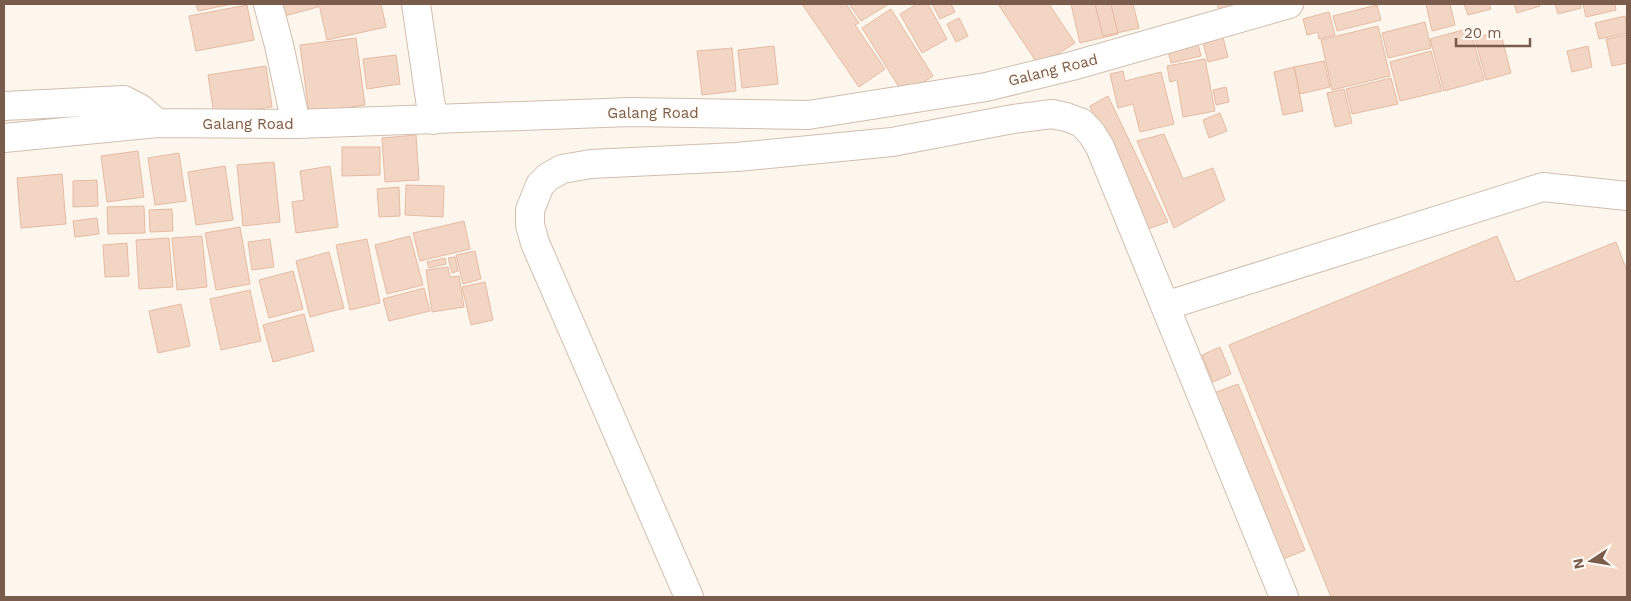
<svg xmlns="http://www.w3.org/2000/svg" width="1631" height="601" viewBox="0 0 1631 601" font-family="'Work Sans',sans-serif">
<style>
.building{fill:#f3d5c3;stroke:#e6bba3}
.lines{fill:none;stroke-linecap:round;stroke-linejoin:round}
.minor-casing{stroke:#d1beb0;stroke-width:30}
.minor{stroke:#fff;stroke-width:28}
.labels{text-anchor:middle;stroke-width:4;stroke-linejoin:round;paint-order:stroke}
.street-label{font-size:15px;fill:#7a5c4d;stroke:#fffaf3}
</style>
<rect width="100%" height="100%" fill="#fdf6ec"/>
<path class="building" d="M196,4H232L198,11Z
M269,4H317L318,7L273,19Z
M319,4H381L386,27L327,40Z
M802,4H846L859,23L855,25L885,69L859,87Z
M849,4H889L861,21Z
M917,4H928L947,39L922,53L900,14Z
M932,4H951L955,12L940,19Z
M998,4H1049L1075,43L1039,66Z
M1071,4H1111L1118,34L1080,43Z
M1095,4H1133L1139,28L1103,36Z
M1217,4H1238V6L1219,10Z
M1426,4H1450L1455,25L1432,31Z
M1464,4H1489L1491,9L1468,15Z
M1514,4H1539L1540,6L1517,13Z
M1555,4H1580L1581,8L1558,14Z
M1583,4H1615L1616,10L1586,17Z
M247,5L254,40L196,51L189,16Z
M1377,5L1381,20L1337,31L1333,16Z
M891,9L933,76L904,95L862,28Z
M1329,12L1335,35L1319,39L1318,32L1307,35L1303,19Z
M1625,16L1627,33L1599,39L1595,23Z
M959,18L968,36L956,42L947,24Z
M1425,22L1431,48L1388,58L1382,33Z
M1378,26L1390,76L1332,90L1321,40Z
M1470,28L1484,80L1444,91L1430,39Z
M1500,31L1511,73L1486,80L1475,38Z
M1627,35V63L1612,66L1606,39Z
M1223,37L1228,57L1208,62L1203,42Z
M356,38L365,105L309,113L300,45Z
M1198,44L1201,56L1171,63L1168,50Z
M774,46L778,84L742,88L738,50Z
M1588,46L1592,67L1572,72L1567,51Z
M732,48L736,91L702,95L697,51Z
M1431,51L1442,91L1400,101L1390,62Z
M396,55L400,84L367,89L363,59Z
M1205,59L1215,111L1183,117L1177,80L1170,82L1167,66Z
M1324,61L1330,87L1300,94L1294,67Z
M266,66L272,107L214,115L208,75Z
M1294,67L1303,111L1283,115L1274,72Z
M1123,71L1125,81L1161,72L1174,124L1140,132L1133,104L1118,108L1110,74Z
M1391,78L1398,104L1352,114L1346,89Z
M1226,87L1229,102L1216,105L1213,90Z
M1344,89L1352,123L1335,127L1327,93Z
M1108,96L1168,222L1142,231L1090,106Z
M1220,113L1227,131L1209,138L1203,120Z
M1164,134L1183,179L1213,168L1225,200L1174,228L1137,141Z
M416,135L419,180L385,182L382,138Z
M342,147H380V175L342,176Z
M138,151L144,197L107,202L101,156Z
M179,153L186,201L155,205L148,158Z
M274,162L280,222L243,226L237,165Z
M225,166L233,220L196,225L188,172Z
M330,166L338,227L296,233L292,202L304,200L300,171Z
M62,174L66,224L21,228L17,178Z
M97,180L98,206L73,207V181Z
M406,185L444,186L443,217L405,215Z
M399,187L400,216L379,217L377,189Z
M144,206L145,233L108,234L107,207Z
M172,209L173,231L150,232L149,210Z
M97,218L99,234L75,237L73,221Z
M464,221L470,249L420,261L413,233Z
M240,227L250,284L216,290L205,233Z
M202,236L207,287L177,290L172,238Z
M410,236L423,285L387,294L375,245Z
M1497,236L1516,282L1616,242L1627,271V597H1331L1229,345Z
M169,238L173,287L139,289L136,240Z
M270,239L274,267L252,270L248,242Z
M367,239L380,303L350,310L336,245Z
M127,243L129,276L105,277L103,245Z
M475,251L481,279L463,284L456,255Z
M329,252L344,308L310,317L296,261Z
M455,257L458,271L452,273L448,258Z
M445,258L446,264L429,268L427,262Z
M448,267L450,277L459,276L464,307L432,312L426,270Z
M293,271L303,309L269,318L259,280Z
M485,282L493,320L471,325L462,287Z
M424,288L430,311L389,321L383,299Z
M250,290L261,341L221,350L210,299Z
M181,304L190,346L158,353L149,311Z
M304,314L314,351L273,362L263,325Z
M1220,347L1231,374L1213,382L1202,355Z
M1238,384L1305,550L1274,563L1206,396Z"/>
<g class="lines">
<g class="minor-casing">
<path id="minor" d="M268,4L279,45L296,124
M416,4L433,120
M4,106L124,100L141,109L157,123
M4,138L157,123L296,124L631,112L808,115L986,87L1072,66L1289,4
M1165,306L1543,187L1627,196
M689,597L535,243L530,225V210L540,185L548,177L562,169L591,164L737,157L892,142L1013,119L1052,114L1066,117L1082,123L1092,134L1100,147L1284,597"/>
</g>
<use href="#minor" class="minor"/>
</g>
<g class="labels">
<g class="street-label">
<text transform="translate(1053 70) rotate(-14)" y="5">Galang Road</text>
<text x="653" y="118">Galang Road</text>
<text x="248" y="129">Galang Road</text>
</g>
</g>
<rect width="1631" height="601" fill="none" stroke="#7a5c4d" stroke-width="10"/>
<g transform="translate(1591 561) rotate(258)" stroke="#fffaf3" stroke-width="4" paint-order="stroke">
<path d="M0-4L9 19L0 12L-9 19Z" fill="#7a5c4d"/>
<text y="-8" font-size="14" font-weight="bold" text-anchor="middle" fill="#7a5c4d">N</text>
</g>
<path d="M1456 38v8h74v-8" fill="none" stroke="#7a5c4d" stroke-width="2.5"/>
<text x="1464" y="38" font-size="15" fill="#7a5c4d" stroke="#fffaf3" stroke-width="4" paint-order="stroke">20 m</text>
</svg>
